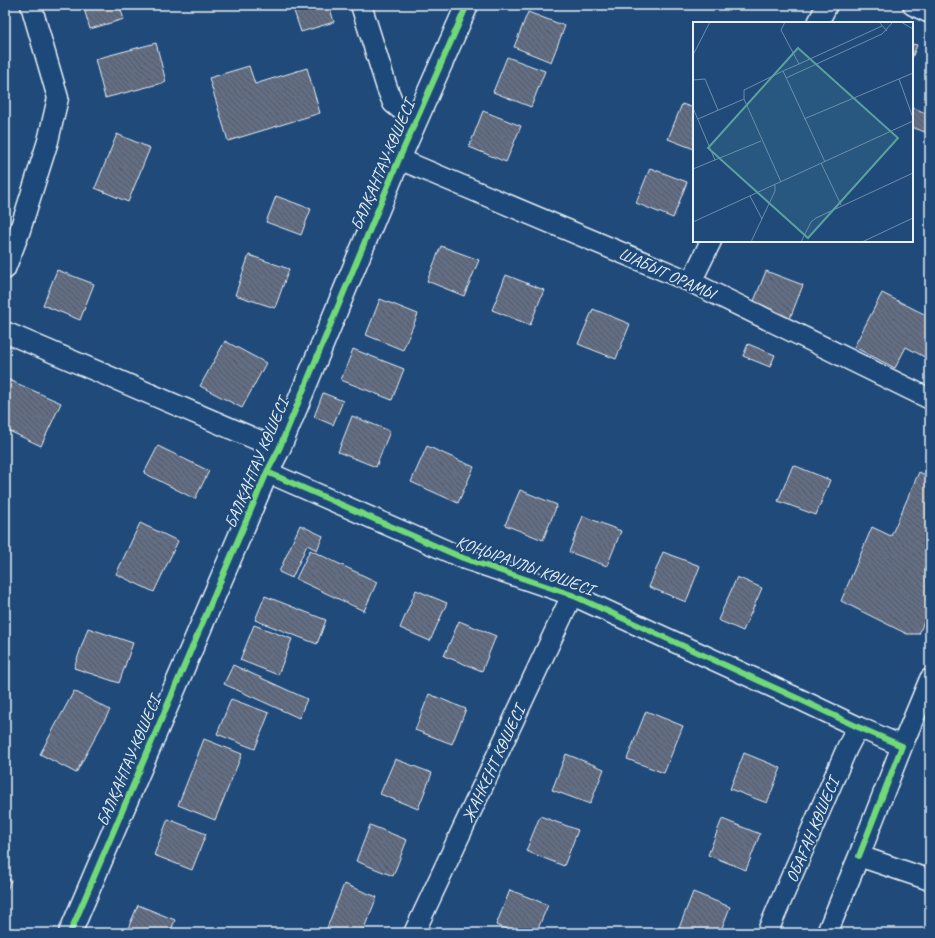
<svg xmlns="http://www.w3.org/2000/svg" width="935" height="938" viewBox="0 0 935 938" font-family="Caveat,sans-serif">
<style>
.building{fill:url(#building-back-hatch);stroke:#e8f1f8}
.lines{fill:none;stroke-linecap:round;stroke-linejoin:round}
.minor-casing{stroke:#e8f1f8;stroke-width:23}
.tertiary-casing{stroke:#e8f1f8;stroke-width:25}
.minor{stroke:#1f4a7a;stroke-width:20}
.tertiary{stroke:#1f4a7a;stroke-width:22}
.cycleway-casing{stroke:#1f4a7a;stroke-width:8}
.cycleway{stroke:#71d979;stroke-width:6}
.labels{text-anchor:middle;stroke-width:4;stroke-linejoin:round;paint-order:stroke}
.street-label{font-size:17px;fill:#e8f1f8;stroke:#1f4a7a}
.inset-road{fill:none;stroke:#6f8dac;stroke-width:1}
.view{fill:#5ba19e;fill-opacity:0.15;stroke:#5ba19e;stroke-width:2}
.inset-edge{fill:none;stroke:#e8f1f8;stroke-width:2}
</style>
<defs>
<pattern id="building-back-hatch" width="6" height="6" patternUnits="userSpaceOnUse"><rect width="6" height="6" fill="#646e84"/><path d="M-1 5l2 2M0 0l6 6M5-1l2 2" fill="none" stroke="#545964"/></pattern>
</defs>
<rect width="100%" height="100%" fill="#1f4a7a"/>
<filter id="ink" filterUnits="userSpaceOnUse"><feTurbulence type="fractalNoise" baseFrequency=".025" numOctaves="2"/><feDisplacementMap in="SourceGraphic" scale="8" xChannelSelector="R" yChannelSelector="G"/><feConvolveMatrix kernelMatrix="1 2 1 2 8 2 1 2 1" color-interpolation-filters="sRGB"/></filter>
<g filter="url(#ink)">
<path class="building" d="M83,5H119L124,19L90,29Z
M292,5H329L334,22L301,32Z
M528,12L565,26L551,62L514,47Z
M156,43L166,82L105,98L95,59Z
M912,44L917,45L912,58Z
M507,57L545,71L531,107L493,92Z
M249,66L255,84L307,68L320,113L228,141L209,78Z
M682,104L694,108V149L668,139Z
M912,107L930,115V134L912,127Z
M483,111L521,126L506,162L469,147Z
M117,134L150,148L128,202L95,188Z
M650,168L687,182L673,218L636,203Z
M276,196L311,209L301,235L266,222Z
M441,246L479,260L464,296L427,281Z
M249,255L289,269L275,308L235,295Z
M57,270L94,284L80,320L43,305Z
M766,271L803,285L789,321L752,306Z
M506,275L544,290L530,325L492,310Z
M882,293L930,317V360L906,347L895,368L854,347Z
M380,299L418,314L403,350L366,335Z
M593,309L630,324L616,359L578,344Z
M225,341L266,363L242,408L200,386Z
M748,344L775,355L770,367L743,356Z
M353,349L404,369L392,400L341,380Z
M5,378L61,403L41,446L5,429Z
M323,393L343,401L333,425L314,417Z
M352,416L390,431L376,467L338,452Z
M158,446L209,471L195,499L144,473Z
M427,446L474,467L458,503L411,482Z
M793,465L830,480L816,515L778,501Z
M919,472L930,477V554L928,557L930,558V607L919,634H907L841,601L872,527L891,536Z
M520,490L557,505L543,540L505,525Z
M583,516L621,531L607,566L569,552Z
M140,523L178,541L154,592L116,574Z
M300,525L323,536L317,550L307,545L292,578L279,572Z
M310,550L377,582L364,611L296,579Z
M663,552L700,566L686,602L649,587Z
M737,577L762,588L743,631L718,620Z
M416,590L447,603L430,641L400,628Z
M265,596L326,620L317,644L255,620Z
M459,621L496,636L482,671L444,656Z
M254,625L292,639L278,675L240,660Z
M88,628L133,643L119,683L74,668Z
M233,665L307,699L299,718L224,684Z
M74,691L110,710L76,773L40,754Z
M429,694L466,709L452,744L415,730Z
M231,699L269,713L255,749L217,734Z
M646,711L683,726L664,773L627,759Z
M204,739L242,754L215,820L178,805Z
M744,753L781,768L767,803L730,789Z
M566,754L604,769L590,804L552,790Z
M395,759L432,773L418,809L380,794Z
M540,816L578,830L564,866L526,851Z
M168,819L206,834L192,870L154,855Z
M722,819L760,834L746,870L708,855Z
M370,825L407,840L393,876L356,861Z
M5,878L11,880L5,895Z
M344,884L377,897L362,933H325Z
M510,890L548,905L536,933H515L496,925Z
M693,892L730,907L720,933H693L679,928Z
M138,905L175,920L170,933H126Z"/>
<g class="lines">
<g class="minor-casing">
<path id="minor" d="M361,5L387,88L393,103L404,112L417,118
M913,5L930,13
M818,23L827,5
M399,159L691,282L930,399
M5,269L19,233L48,141L58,98L31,5
M691,282L711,241
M5,332L279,449
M267,472L463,558L572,595L799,699L858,727L902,746L859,856
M902,746L930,679
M414,933L572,595
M767,933L847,748L858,727
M827,933L859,856L930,880"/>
</g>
<g class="tertiary-casing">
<path id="tertiary" d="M70,933L267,472L279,449L399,159L467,5"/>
</g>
<use href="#minor" class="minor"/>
<use href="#tertiary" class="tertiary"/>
<g class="cycleway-casing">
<path id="cycleway" d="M267,472L463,558L572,595L799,699L858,727L902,746L859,856
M70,933L267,472L279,449L399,159L467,5"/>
</g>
<use href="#cycleway" class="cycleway"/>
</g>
</g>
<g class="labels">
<g class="street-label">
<text transform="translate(382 165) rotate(-67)" y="6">БАЛҚАНТАУ КӨШЕСІ</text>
<text transform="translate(667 273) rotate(24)" y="6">ШАБЫТ ОРАМЫ</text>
<text transform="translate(256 463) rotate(-67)" y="6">БАЛҚАНТАУ КӨШЕСІ</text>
<text transform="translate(525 565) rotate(20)" y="6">ҚОҢЫРАУЛЫ КӨШЕСІ</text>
<text transform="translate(128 761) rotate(-67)" y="6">БАЛҚАНТАУ КӨШЕСІ</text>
<text transform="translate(493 764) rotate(-65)" y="6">ЖАНКЕНТ КӨШЕСІ</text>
<text transform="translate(812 830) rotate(-67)" y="6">ОБАҒАН КӨШЕСІ</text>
</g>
</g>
<g transform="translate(693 22)">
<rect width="220" height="220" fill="#1f4a7a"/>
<path class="inset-road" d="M92,0L88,8L106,42L189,4M186,0L194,9M208,0L220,7M0,33L17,0M106,42L90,49L132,140M93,56L189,12L200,0M206,57L220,96M0,58L12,57L25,88M51,77V68L90,49M0,86L22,138M5,97L51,77L88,160M111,97L220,51M128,141L148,183M0,147L68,119M57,174L69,197M0,200L220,99M58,220L82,169V163M108,220L118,200L123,196L220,151M169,220L220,196"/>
<path class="view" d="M105,26L205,116L115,216L15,126Z"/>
<rect width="220" height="220" class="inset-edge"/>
</g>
<rect width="935" height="938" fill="none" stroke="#1f4a7a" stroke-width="20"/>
<rect x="10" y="10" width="915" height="918" fill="none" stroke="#e8f1f8" stroke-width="1.5" filter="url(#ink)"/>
</svg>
